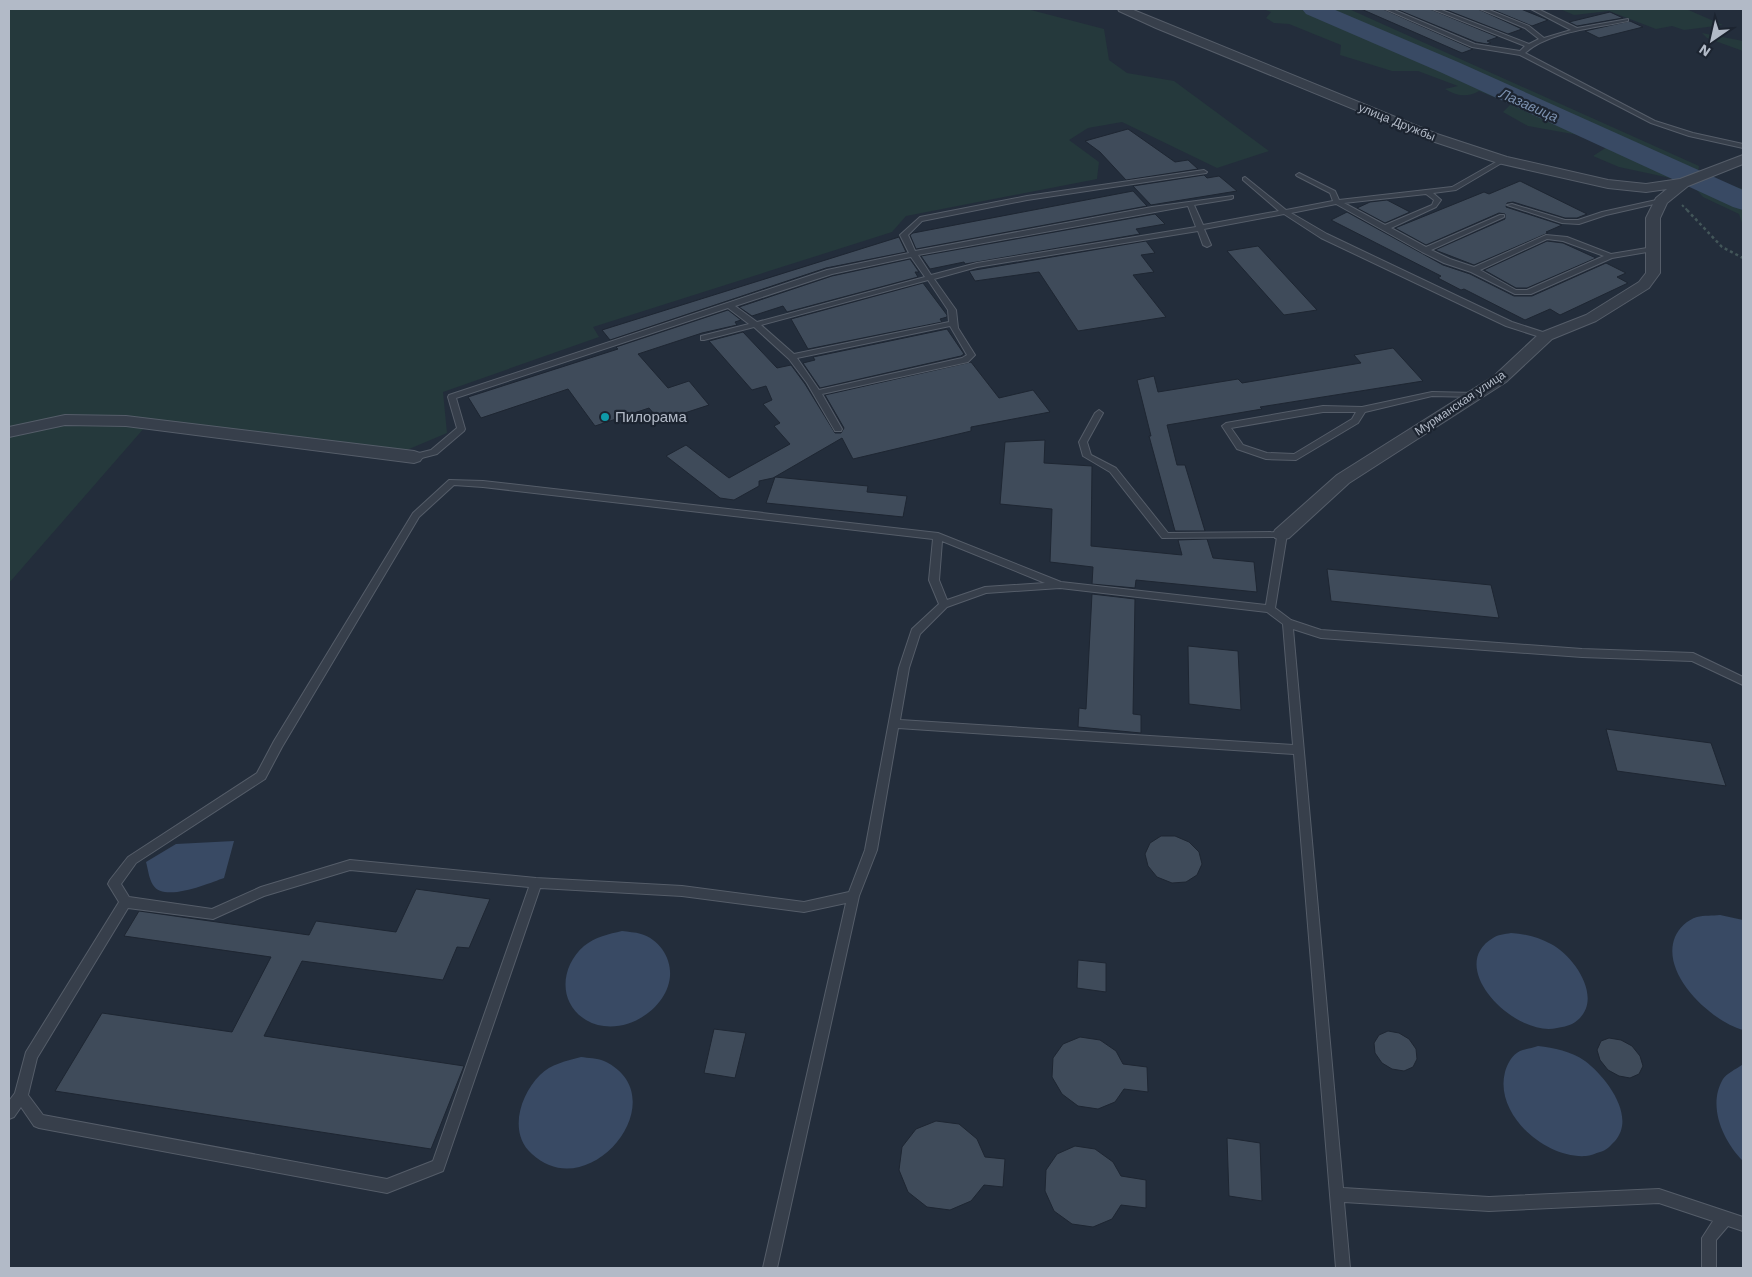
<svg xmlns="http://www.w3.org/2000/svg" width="1752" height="1277" viewBox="0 0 1752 1277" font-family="'Work Sans',sans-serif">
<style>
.green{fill:#25393c}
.water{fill:#394a64}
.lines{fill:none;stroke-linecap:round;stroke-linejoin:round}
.river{fill:#394a64;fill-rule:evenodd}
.building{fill:#3f4b5a;stroke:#1e2632}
.lane-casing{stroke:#555d69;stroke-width:2}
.street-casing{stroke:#555d69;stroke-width:2}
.path-far1{stroke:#435659;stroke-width:2;stroke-dasharray:2.5 2.5;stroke-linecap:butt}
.path{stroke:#435659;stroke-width:2.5;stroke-dasharray:3 3;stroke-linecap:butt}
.lane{fill:#373f4b;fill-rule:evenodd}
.street{fill:#373f4b;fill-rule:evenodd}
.culture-dot{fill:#0f9aa8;stroke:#1c2430;stroke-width:2}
.labels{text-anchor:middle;stroke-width:4.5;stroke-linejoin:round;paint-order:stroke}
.far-street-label{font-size:12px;fill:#b2bac7;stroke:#1c2430}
.far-water-label{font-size:14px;font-style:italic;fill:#7b90ae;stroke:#1c2430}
.poi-label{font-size:15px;fill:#b2bac7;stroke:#1c2430;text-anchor:start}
</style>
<rect width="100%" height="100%" fill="#232d3b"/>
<path class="green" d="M9,9H1027L1104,29L1109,60L1127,73L1174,81L1269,151L1217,168L1122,122L1088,128L1069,140L1099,162L1097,179L906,216L892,232L593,327L599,337L443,392L447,433L402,452L152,419L9,583Z
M1263,9H1349L1699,166L1698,174L1675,179L1619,167L1593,156L1607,147L1595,138L1528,126L1503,112L1511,104L1479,91C1467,98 1457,96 1445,89L1458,86L1418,71H1392L1340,55L1341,45L1289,24L1274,23L1266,18L1271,12Z
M1560,9H1686L1723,25L1684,30L1672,26L1656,29L1609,11L1574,15Z
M1702,33L1743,41V51L1707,38Z
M1711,180L1743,189V226L1739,214L1703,197L1694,187Z"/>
<path class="water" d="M234,841L224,878C209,883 164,903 153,885C149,879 148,869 146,862L176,844Z
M1720,915L1743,920V1030C1711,1021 1660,974 1675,937C1679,928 1687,920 1697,917C1704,915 1713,916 1720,915Z
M622,931C628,932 635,932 641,934C649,936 657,942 662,949C693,993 628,1045 586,1020C558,1003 560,967 584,946C595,937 609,934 622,931Z
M1511,933C1525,934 1538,937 1551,944C1576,957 1607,1004 1572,1024C1568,1026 1562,1027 1557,1028C1516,1038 1444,967 1493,938C1497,935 1505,934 1511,933Z
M1538,1046C1554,1048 1571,1051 1585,1061C1605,1076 1637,1116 1615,1141C1610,1146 1607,1150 1600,1152C1596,1153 1590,1156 1586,1156C1545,1159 1494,1114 1505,1072C1507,1064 1512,1055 1520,1051C1525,1049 1533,1048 1538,1046Z
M581,1057C588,1058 597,1058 604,1061C679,1096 590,1208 532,1154C508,1133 520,1095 540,1075C551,1064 566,1061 581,1057Z
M1742,1065H1743V1161C1723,1141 1707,1106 1723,1079C1726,1074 1736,1069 1742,1065Z"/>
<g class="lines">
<path class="river" d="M1302,9H1333L1458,62L1743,190V210L1733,207L1440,72L1306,14Z"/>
</g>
<path class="building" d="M1361,9H1383L1473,49L1462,53Z
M1396,9H1430L1498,37L1487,41L1491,43L1487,44L1476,42Z
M1444,9H1478L1522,29L1508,34Z
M1491,9H1521L1548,20L1532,26Z
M1610,12L1623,18L1577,26L1569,22Z
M1630,21L1643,27L1599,38L1585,31Z
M1128,129L1175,162L1188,160L1198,169L1126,180L1100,152L1085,141Z
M1204,175L1207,178L1219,176L1237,191L1151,205L1133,186Z
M1520,181L1587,214L1577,218H1565L1513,202L1507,203L1506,207L1562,225L1546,232L1548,233L1474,265L1435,250L1505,219V214L1499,213L1426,245L1395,228L1484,192L1489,194Z
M1133,191L1147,206L916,249L910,235L913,233Z
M1387,200L1410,212L1385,223L1357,208L1370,202Z
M1347,212L1443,265L1470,274L1514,296H1532L1606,263L1626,273L1617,277L1628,283L1560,315L1550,309L1525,320L1464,289L1461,290L1438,278L1441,276L1331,220Z
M1155,214L1165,224L1136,229L1140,234L965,264L964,262L930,269L921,256Z
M899,237L906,252L826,268L610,340L602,330Z
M1146,241L1155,253L1141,255L1154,272L1133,275L1166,317L1078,331L1039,272L975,281L969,271Z
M1547,241L1563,243L1596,258L1527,288H1516L1484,270Z
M1258,246L1317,310L1284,315L1227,251Z
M910,259L919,272H915L918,277L787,312L783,306L752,316L739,307L832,276Z
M923,283L947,315V317L940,319L942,322L808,349L791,319Z
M728,310L741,320L735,322L737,325L702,333L638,354L668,388L689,381L709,405L660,421L649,408L595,426L568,389L481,418L468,397L618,349L616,347Z
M947,329L964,354L961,356L820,388L803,363L815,360L813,357Z
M743,332L777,368L791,365L805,384L835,433H841L844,428L825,395L971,362L999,398L1033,390L1050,412L971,427V431L853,459L842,438L773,478L759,481V486L734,500L720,498L666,456L686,445L729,478L790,444L774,426L780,423L763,404L772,400L766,386L752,390L709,341Z
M1393,348L1423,381L1260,407L1262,409L1167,425L1177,465H1185L1205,531H1175L1149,436H1151L1137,380L1154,376L1158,392L1238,379L1242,383L1361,363L1354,355Z
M1045,440L1044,463L1092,466L1091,546L1182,555L1178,540L1207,539L1213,558L1254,562L1257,592L1136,580L1135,588L1092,584L1093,567L1050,562L1052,509L1000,504L1005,442Z
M775,477L868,486L867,492L907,496L903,517L766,503Z
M1327,569L1491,585L1499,618L1331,601Z
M1092,594L1135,599L1133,714L1141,715V733L1078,727L1079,708L1086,709Z
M1188,646L1238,651L1241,710L1189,704Z
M1606,729L1711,743L1726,786L1617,771Z
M1161,836H1175L1189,842L1199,852L1202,864L1197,875L1186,882L1172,883L1157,877L1148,866L1145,854L1150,843Z
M416,889L490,899L469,948L457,947L443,980L302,961L264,1036L464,1066L431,1149L55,1091L102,1013L232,1032L271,957L124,936L139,911L309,935L316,921L396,932Z
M1078,960L1106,963V992L1077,988Z
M714,1029L746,1033L735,1078L704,1073Z
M1388,1031L1399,1033L1409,1039L1416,1049L1417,1059L1413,1067L1404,1071L1392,1069L1382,1063L1375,1053L1374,1043L1379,1035Z
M1080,1037L1100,1040L1116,1051L1123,1064L1147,1067L1148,1092L1124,1089L1115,1102L1098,1109L1078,1106L1062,1094L1052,1077L1053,1058L1063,1044Z
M1609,1038L1621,1040L1632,1046L1640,1056L1643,1066L1639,1074L1630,1078L1619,1076L1608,1070L1600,1060L1597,1050L1601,1041Z
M936,1121L959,1124L977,1139L985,1157L1005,1159L1003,1187L984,1185L971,1201L950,1210L927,1207L908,1192L899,1170L902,1147L916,1129Z
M1227,1138L1260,1143L1262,1201L1229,1196Z
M1075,1146L1095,1149L1113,1162L1121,1176L1146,1180V1208L1121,1205L1112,1219L1093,1227L1072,1224L1054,1211L1045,1191L1046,1170L1057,1154Z"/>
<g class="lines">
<g class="lane-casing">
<path id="lane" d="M1385,9H1392L1475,44L1520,51L1525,46L1432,9H1439L1529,44L1539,39L1525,28L1480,9H1487L1529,26L1544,38L1571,30L1531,9H1538L1577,28L1628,19V21C1596,28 1550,31 1525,53L1655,121L1693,133L1743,144V148L1689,136L1651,123L1520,55L1472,47Z
M1503,158L1506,160L1505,161L1456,190L1433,193L1441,200L1436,207L1391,228L1426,247L1500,215H1504V217L1431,250L1450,259L1474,267L1546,235L1567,237L1611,254L1653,247L1657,249L1653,251L1612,258L1531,294H1515L1471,272L1444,263L1422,252L1336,204L1291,213L1327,234L1512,322L1549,334V338H1543L1506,326L1321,238L1284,214L1204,229L1211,245L1207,247L1203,245L1198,231L977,267L934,279L956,310L958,328L975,355L968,362L822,394L842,429L841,431H835L807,383L789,359L754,327L704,340H701V336L749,324L728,308L456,398L465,429L464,431L437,454L414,460L410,457L411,455L431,450L457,428L448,397L449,395L827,270L909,253L900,235L920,217L1027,196L1204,170L1207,172L1206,173L1027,200L922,221L908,235L915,251L1152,207L1233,196V198L1231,199L1194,205L1203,225L1279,211L1243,180V178L1245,177L1286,210L1333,201L1330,193L1297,176L1296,175L1299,173L1335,191L1339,200L1452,187ZM1426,194L1434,200L1432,205L1385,225L1344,203ZM1188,206L1196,227L977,263L931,275L918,255ZM1547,239L1563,241L1604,256L1527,290H1516L1480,270ZM911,257L925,277L757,322L735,306L832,274ZM928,280L948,310L949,322L794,354L761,325ZM950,326L967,355L962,358L819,390L797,358Z
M1661,199L1663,200V202L1606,215L1579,224L1562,223L1507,205L1512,204L1565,220H1578L1602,212Z
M1432,392L1475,393L1479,395L1475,397L1432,396L1365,412L1358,423L1296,460L1266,459L1237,449L1222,426L1226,423L1323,406L1362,407ZM1323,412H1356L1352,419L1294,454L1267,453L1243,445L1231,428Z
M1099,410L1103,413L1087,442L1091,455L1116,468L1168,533L1285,532L1287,534L1275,608L1291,620L1321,630L1582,649L1693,653L1743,677V685L1692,661L1582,657L1321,638L1293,629L1343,1188L1489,1197L1659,1189L1743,1217V1231L1728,1226L1716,1240V1268H1702V1238L1713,1221L1659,1203L1489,1211L1344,1202L1350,1268H1336L1294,754L898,728L877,850L859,896L777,1268H763L846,903L804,912L682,896L540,888L443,1171L387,1193L39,1128L34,1126L21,1107L14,1117L9,1119V1101L15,1093L26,1052L119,902L108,884L110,880L128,857L257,773L274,741L413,513L449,480L483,481L938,533L1061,582L1266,605L1277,537L1162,538L1110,472L1083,456L1079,442L1095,413ZM454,485L483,487L933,539L929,580L939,604L912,629L899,668L865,850L849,892L804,902L682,886L536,878L350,860L261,887L212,909L129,897L121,884L136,863L265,779L282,747L419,517ZM942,541L1045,583L985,587L947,600L939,580ZM1060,588L1267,612L1283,624L1293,745L900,720L909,668L920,634L947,607L986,593ZM350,870L529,887L433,1161L387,1179L43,1115L28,1095L37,1058L128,908L213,919L264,896Z"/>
</g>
<g class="street-casing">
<path id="street" d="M1118,9H1131L1437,134L1507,157L1608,180L1646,184L1680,179L1743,155V164L1688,186L1667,203L1660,218V273L1649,288L1596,321L1552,339L1506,382L1349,483L1289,538L1282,540L1275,538L1273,534L1275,530L1337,475L1494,376L1540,333L1586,315L1639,282L1646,273V218L1656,198L1667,189L1646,192L1608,188L1498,163L1429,140L1156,28L1119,11Z
M65,415L126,416L414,451L420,453L423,457L420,461L414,463L126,426L65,425L9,437V427Z"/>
</g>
<path class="path-far1" d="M1682,205L1688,211"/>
<path class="path" d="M1687,210L1722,247L1743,258"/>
<use href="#lane" class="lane"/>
<use href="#street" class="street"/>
</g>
<circle class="culture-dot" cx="605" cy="417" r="5"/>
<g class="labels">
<g class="far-street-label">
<text transform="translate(1397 122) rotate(22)" y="4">улица Дружбы</text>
<text transform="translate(1460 403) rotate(-34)" y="4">Мурманская улица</text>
</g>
<g class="far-water-label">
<text transform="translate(1529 105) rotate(24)" y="5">Лазавица</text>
</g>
<g class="poi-label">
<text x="615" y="422">Пилорама</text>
</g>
</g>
<rect width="1752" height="1277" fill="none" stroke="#b2bac7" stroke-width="20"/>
<g transform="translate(1712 40) rotate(214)" stroke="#1c2430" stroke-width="4" paint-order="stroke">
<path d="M0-4L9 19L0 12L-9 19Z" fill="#b2bac7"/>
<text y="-8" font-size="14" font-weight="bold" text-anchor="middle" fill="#b2bac7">N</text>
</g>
</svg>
